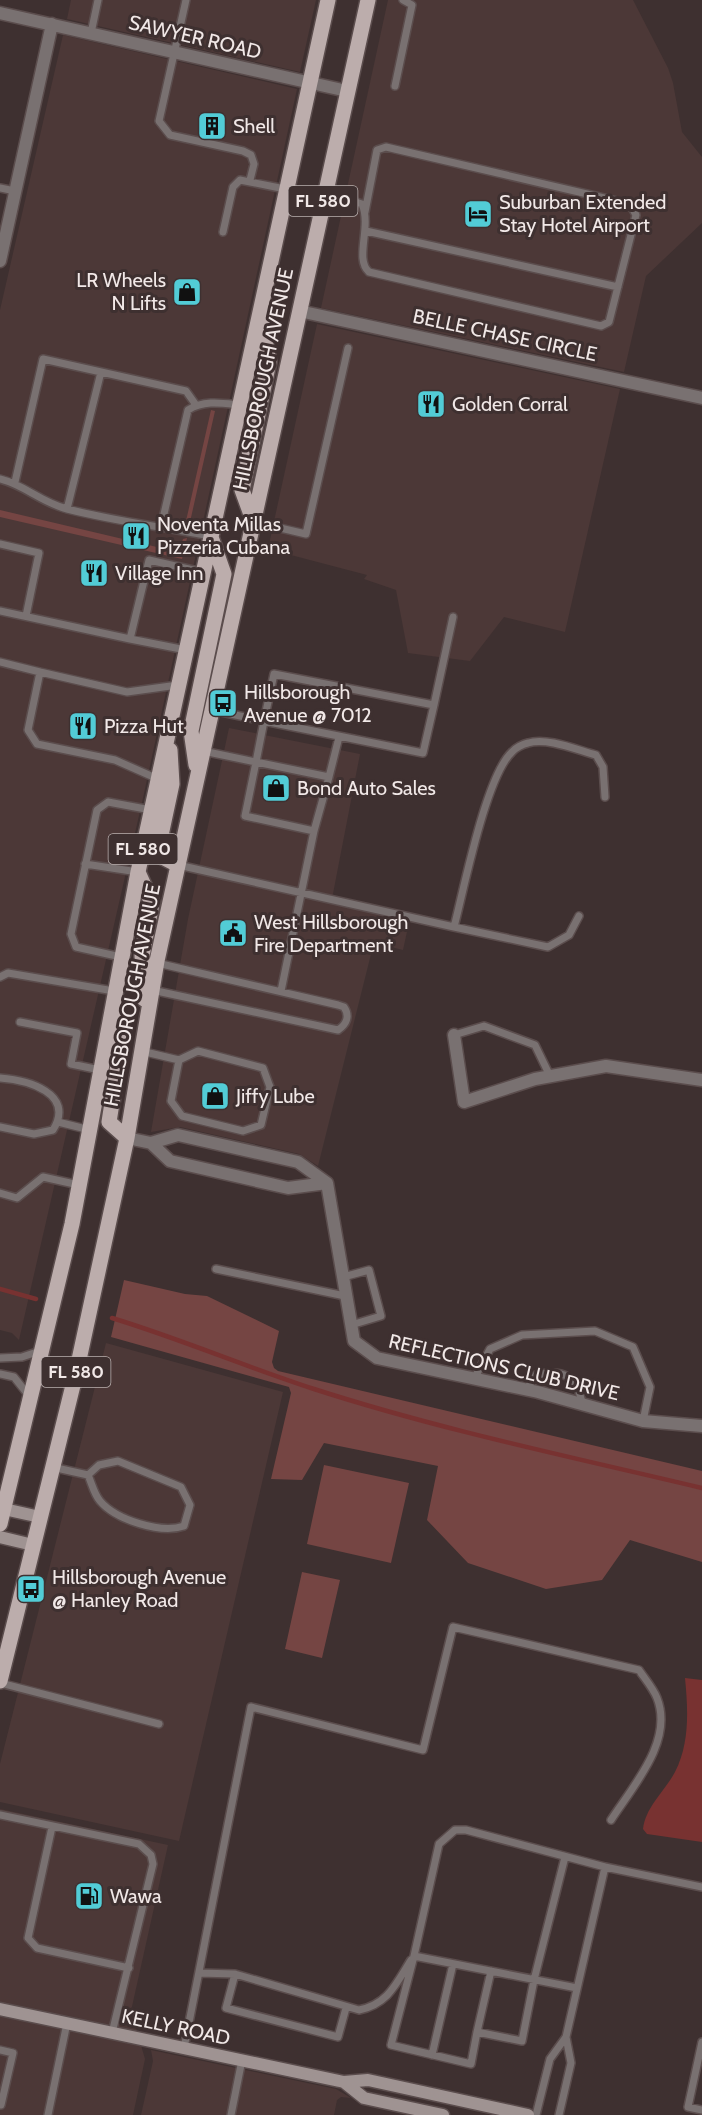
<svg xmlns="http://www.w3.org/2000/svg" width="702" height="2115" viewBox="0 0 702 2115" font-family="Cabin,sans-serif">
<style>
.built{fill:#4c3837}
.green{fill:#754543}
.water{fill:#783231}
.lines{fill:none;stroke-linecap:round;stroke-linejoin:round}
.stream{stroke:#783231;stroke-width:4.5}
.lane-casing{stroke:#5b4d4d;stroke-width:10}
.street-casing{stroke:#5b4d4d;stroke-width:15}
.secondary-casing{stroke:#5b4d4d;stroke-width:15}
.primary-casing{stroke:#5b4d4d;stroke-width:18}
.lane{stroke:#797171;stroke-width:7}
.street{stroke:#797171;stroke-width:12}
.secondary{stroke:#9f9392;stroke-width:12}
.primary{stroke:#bcadac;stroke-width:15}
.labels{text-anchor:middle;stroke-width:6;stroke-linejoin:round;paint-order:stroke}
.shield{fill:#3e3030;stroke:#bbb1b0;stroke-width:1.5}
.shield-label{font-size:18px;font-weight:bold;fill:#f1e8e7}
.street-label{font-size:20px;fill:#f1e8e7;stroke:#3e3030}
.poi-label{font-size:20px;fill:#f1e8e7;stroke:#3e3030;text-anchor:start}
</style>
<rect width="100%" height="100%" fill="#3e3030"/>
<path class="built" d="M71,0H316L300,72L67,19Z
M388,0H633L668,68L673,83L682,132L702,157V223L646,276L624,372L321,308Z
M63,35L297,89L143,798L19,1340L12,1333L0,1330V310Z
M317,324L620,389L565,632L504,617L470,661L408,653L396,590L364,579L367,575L268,549Z
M229,728L360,754L331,904L410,918L403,950L379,944L372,950L318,1166L299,1154L180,1127L151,1132L188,919Z
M106,1343L283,1392L179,1841L0,1802V1764Z
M0,1809L168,1845L131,2011L145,2059L133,2115H0Z
M151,2050L336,2089L351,2098L341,2097L337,2100L334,2115H141L153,2061Z"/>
<path class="green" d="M211,410L215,411L190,522L186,521Z
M0,510L178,552L183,539L187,538L182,559L0,517Z
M124,1280L185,1294L207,1296L279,1331L272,1362L274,1368L278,1371L702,1471V1562L630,1540L602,1580L546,1589L468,1563L427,1520L438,1466L324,1443L302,1480L271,1479L291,1393L289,1387L111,1337Z
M324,1465L409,1483L391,1563L307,1544Z
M302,1572L340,1580L322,1658L285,1649Z"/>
<path class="water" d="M685,1678L702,1680V1842L647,1834L643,1829C646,1806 665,1791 675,1772C690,1743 688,1709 685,1678Z"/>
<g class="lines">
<path class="stream" d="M0,1289L36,1299
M112,1318C181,1339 246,1367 314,1389C441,1430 572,1457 702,1488"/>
<g class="lane-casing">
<path id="lane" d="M186,0L159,121L170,135L243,151L251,155L254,164L250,180
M91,33L98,0
M395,86L412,5L403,0
M0,188L15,191
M325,192L362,204C372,227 354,259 369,272L601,326L609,322L636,215L630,204L386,147L377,150L365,212
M366,231L618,287
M223,232L233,187L240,180L285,189
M0,479C25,485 40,502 67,509C114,521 163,527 210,536
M15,482L43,359L186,391L196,405
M67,509L101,372
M254,522L306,534L348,348
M161,527L188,410C204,400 221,403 239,405
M0,544L39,553L26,616
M0,611L130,639L149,560L202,572
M130,639L186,650
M0,662L40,672
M434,705L453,617
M212,710L264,721L274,674L434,705L423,753L264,721L256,762L329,777L314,831
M203,751L256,762L245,816L314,831L281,991
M329,777L339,737
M158,779L115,760L37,744L28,730L40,672L127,692L178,685
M85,864L138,872
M178,865L454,927
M579,916L569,935L548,947L454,927C464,889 486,776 512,752C515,748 523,744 528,743C547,737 577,750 596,755L603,767L605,797
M121,957L76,947L71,934L97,810L108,802L151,810
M0,977L8,973L114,991
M152,990L338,1030C347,1024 350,1016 344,1007L338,1005L157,963
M20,1022L77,1033L71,1064L100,1070
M454,1035L484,1026L535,1045L550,1076
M141,1051L179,1060L198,1051L263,1068L270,1087L261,1125L243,1131L182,1116L171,1101L179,1060
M0,1078C27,1080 76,1093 53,1130L34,1134L0,1127
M58,1122L90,1130
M0,1193L17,1198L43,1177L79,1185
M216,1269L345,1296
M343,1277L369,1270L381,1316L351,1325
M0,1358L22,1357L40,1351
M0,1374L14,1377L30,1397
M474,1379L490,1349L522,1335L595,1331L633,1347L650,1387L643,1421
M526,1390L536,1375C563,1369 578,1376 582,1404
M118,1461L181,1487L190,1505L184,1526C161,1534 116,1520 100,1501C94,1494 92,1484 88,1475L99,1465Z
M52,1467L88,1475
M0,1683L159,1724
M0,1815L139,1844L151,1855L153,1864L112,2033
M52,1827L28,1938L37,1948L129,1968
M414,1956L391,2045L471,2064L477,2032L522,2041L534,1980L565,1857
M199,1973L235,1974L226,2008L338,2037L346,2008
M235,1974L359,2010C388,2004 396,1984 411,1960
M577,1988L414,1956L439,1844L455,1830H466L605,1867
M477,2032L491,1971
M702,2042L688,2107L702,2110
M184,2048L251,1707L423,1750L453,1627L639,1670C645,1679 653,1688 657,1698C674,1741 633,1786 611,1820
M0,2050L13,2053L1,2105
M432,2055L453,1964
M48,2115L67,2023
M231,2115L242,2060
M536,2115L550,2059L566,2037L605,1867L702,1887
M559,2115L571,2063L566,2037"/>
</g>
<g class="street-casing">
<path id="street" d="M0,13L347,91
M0,261L52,24
M299,311L702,398
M454,1035L464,1102L535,1079L606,1066L702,1080
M127,1138L151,1143L178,1135L298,1162L327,1183L354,1341L377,1358L538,1392L643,1421L702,1426
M151,1143L170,1161L288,1188L327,1183"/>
</g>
<g class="secondary-casing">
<path id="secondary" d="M0,1508L40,1517
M0,1537L33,1545
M0,2009L344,2082L368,2080L528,2115
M344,2082L364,2098L443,2115"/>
</g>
<g class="primary-casing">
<path id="primary" d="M253,520L242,490L269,362L261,315
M170,750L172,784L157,854L178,865
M196,765L191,731L224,574L211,537
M138,872L152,903L142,956L144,999
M116,1012L120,1052L109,1122L127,1138
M0,1524L72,1224L138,872L328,0
M0,1681L77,1369L127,1138L157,961L368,0"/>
</g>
<use href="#lane" class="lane"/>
<use href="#street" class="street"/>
<use href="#secondary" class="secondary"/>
<use href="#primary" class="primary"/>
</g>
<defs>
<g id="building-square" transform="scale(1.5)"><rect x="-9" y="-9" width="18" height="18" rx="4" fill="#52ccd6" stroke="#3e3030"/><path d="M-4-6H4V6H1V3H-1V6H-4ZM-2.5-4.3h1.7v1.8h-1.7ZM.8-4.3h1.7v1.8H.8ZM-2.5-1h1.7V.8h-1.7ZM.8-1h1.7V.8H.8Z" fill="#111"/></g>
<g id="hotel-square" transform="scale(1.5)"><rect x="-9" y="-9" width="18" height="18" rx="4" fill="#52ccd6" stroke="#3e3030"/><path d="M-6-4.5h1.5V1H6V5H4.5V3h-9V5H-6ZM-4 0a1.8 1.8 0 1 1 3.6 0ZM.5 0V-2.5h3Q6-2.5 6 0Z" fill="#111"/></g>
<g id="shop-square" transform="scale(1.5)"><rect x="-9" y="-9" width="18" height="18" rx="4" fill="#52ccd6" stroke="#3e3030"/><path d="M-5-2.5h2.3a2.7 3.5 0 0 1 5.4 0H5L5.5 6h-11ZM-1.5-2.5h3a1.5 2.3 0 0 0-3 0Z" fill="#111"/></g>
<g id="restaurant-square" transform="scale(1.5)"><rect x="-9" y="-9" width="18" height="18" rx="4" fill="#52ccd6" stroke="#3e3030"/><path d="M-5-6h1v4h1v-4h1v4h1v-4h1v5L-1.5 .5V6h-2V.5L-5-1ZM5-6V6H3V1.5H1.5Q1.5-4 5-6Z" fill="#111"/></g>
<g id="bus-square" transform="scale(1.5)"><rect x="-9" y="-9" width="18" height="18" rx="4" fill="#52ccd6" stroke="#3e3030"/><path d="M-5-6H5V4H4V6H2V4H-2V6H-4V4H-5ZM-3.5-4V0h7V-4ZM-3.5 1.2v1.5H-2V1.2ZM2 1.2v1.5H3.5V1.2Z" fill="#111"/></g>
<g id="civic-square" transform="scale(1.5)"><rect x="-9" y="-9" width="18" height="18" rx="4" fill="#52ccd6" stroke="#3e3030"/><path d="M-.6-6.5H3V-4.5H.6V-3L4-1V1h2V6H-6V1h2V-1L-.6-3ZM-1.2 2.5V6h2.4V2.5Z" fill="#111"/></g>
<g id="fuel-square" transform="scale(1.5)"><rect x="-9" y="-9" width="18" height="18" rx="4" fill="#52ccd6" stroke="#3e3030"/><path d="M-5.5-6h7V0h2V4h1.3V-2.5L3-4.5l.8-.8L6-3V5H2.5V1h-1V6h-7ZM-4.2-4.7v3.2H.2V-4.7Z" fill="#111"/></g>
</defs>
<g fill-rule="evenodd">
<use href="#building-square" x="212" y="126"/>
<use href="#hotel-square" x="478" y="214"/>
<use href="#shop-square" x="187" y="292"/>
<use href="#restaurant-square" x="431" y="404"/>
<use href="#restaurant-square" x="136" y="536"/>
<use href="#restaurant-square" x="94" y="573"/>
<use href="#bus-square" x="223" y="703"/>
<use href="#restaurant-square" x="83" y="726"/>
<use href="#shop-square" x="276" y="788"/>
<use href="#civic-square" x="233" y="933"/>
<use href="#shop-square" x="215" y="1096"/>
<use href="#bus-square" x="31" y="1589"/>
<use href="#fuel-square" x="89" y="1896"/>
</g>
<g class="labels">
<g class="shield">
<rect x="288.5" y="186" width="69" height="30" rx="4.5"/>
<rect x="108.5" y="834" width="69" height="30" rx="4.5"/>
<rect x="41.5" y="1357" width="69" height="30" rx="4.5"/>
</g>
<g class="shield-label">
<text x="323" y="207">FL 580</text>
<text x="143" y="855">FL 580</text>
<text x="76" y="1378">FL 580</text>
</g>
<g class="street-label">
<text transform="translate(195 37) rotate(13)" y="7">SAWYER ROAD</text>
<text transform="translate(505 335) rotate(12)" y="7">BELLE CHASE CIRCLE</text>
<text transform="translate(263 379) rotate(-78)" y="7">HILLSBOROUGH AVENUE</text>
<text transform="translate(132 995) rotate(-79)" y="7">HILLSBOROUGH AVENUE</text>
<text transform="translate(504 1367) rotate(13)" y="7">REFLECTIONS CLUB DRIVE</text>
<text transform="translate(176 2027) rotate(12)" y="7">KELLY ROAD</text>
</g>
<g class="poi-label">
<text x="233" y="133">Shell</text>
<text x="499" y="209">Suburban Extended<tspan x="499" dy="23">Stay Hotel Airport</tspan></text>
<text x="166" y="287" text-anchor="end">LR Wheels<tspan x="166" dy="23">N Lifts</tspan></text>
<text x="452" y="411">Golden Corral</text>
<text x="157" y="531">Noventa Millas<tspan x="157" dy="23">Pizzeria Cubana</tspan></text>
<text x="115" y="580">Village Inn</text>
<text x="244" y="699">Hillsborough<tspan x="244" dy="23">Avenue @ 7012</tspan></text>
<text x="104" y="733">Pizza Hut</text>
<text x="297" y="795">Bond Auto Sales</text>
<text x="254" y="929">West Hillsborough<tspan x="254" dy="23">Fire Department</tspan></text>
<text x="236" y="1103">Jiffy Lube</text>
<text x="52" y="1584">Hillsborough Avenue<tspan x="52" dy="23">@ Hanley Road</tspan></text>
<text x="110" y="1903">Wawa</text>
</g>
</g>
</svg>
